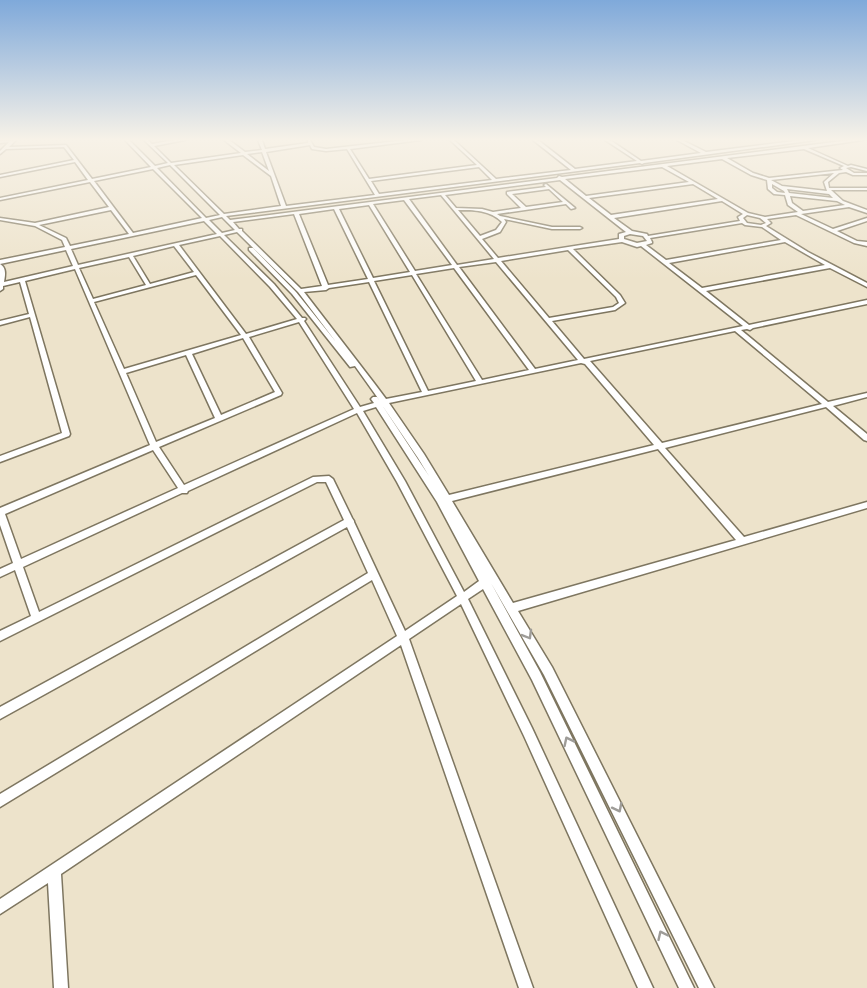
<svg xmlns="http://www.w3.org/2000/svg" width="867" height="988" viewBox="0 0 867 988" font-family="Ubuntu,sans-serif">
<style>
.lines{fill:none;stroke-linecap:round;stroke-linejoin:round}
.minor-casing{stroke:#7e7660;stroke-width:3}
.minor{fill:#fff;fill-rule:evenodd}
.oneway{stroke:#9e9c98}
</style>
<rect width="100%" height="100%" fill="#ede3cb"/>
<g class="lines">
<g class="minor-casing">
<path id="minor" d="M16,140L9,147L66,145L92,179L151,167L125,140H129L155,166L168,163L144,140H148L152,144L174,140H185L154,146L171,163L241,153L224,140H229L245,152L262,150L258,140H262L265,149L308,143V140H310L314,147L326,149L406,140H421L350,149L369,179L477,165L450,140H454L496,179L571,170L533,140H538L575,169L637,161L605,140H610L641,161L701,153L677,140H682L706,152L802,140H815L644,163L642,164L640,163L226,216L230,220L557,178L559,176L562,177L850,140H863L808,148L848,166L851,165L867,169V171L851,167L846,168L854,173H867V175H853L846,172L839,173L828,182L829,188H867V190H831L843,201L867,210V213L849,207L801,214L833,229L867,218V221L837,231L857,241L867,242V246L854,243L796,215L767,219L771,223L766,226L808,252L867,283V287L830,268L706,291L749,325L867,300V304L753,328L750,330L747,329L741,330L828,402L867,393V397L833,406L867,434V441L864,440L826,407L665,448L744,537L867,502V508L518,611L552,667L714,988H699L544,675L491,583L540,672L694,988H679L532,680L483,589L468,599L532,728L653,988H638L524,736L461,604L409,639L533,988H519L401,645L61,874L68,988H54L48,883L0,914V899L397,636L372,580L0,807V794L368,573L347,527L0,719V707L344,520L326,482H317L0,641V631L31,616L15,570L0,577V569L13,563L0,525V508L150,445L75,269L25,281L70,434L69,436L0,462V456L62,433L30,317L0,325V321L29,314L20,282L3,286V289L0,291V264C7,268 5,276 4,282L73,266L66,250L0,264V260L65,247L62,240L35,226L0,220V218L35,223L109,207L90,182L0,200V198L88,180L75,162L0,177V175L74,160L64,147L6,149L0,154V151L9,142L0,143V141ZM310,145L312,149L326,151L347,149L375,195L286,206L266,152ZM804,149L844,166L840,168L843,170L769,178L753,173L727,158ZM262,152L269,171L247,154ZM243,155L271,176L281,206L224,214L174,165ZM722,159L751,175L767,180L768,189L774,194L785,195L788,205L798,212L765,217L748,213L667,166ZM170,165L220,215L206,218L157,168ZM479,167L492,180L379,194L371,181ZM662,167L689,182L586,196L565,179ZM153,169L202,218L133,233L94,181ZM834,173L824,182L827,191L782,186L771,180ZM560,180L626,232L619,234V239L498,258L482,239L500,232L506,222L504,219L552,229H580L582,228L580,227H552L500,216L497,214L566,204L571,209L575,208L546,184L544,185L546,187L507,192V194L521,208L493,212L482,209L456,208L445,195ZM693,184L718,199L611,215L589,198ZM772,184L784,191L785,193L777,192L772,188ZM549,189L563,202L526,207L512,194ZM787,189L829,194L833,198L789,193ZM441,195L494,259L457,265L409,199ZM790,196L837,201L845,205L803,211L792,203ZM404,200L452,265L415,271L373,204ZM722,201L743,214L738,217L740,221L648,236L647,234L632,231L614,218ZM369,205L410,272L373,278L339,209ZM334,209L368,279L328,285L299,214ZM111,210L129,234L70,246L66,238L39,225ZM458,210C474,210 490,210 502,222L496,230L480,236ZM294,214L322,286L301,289L242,231V229H239L233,222ZM747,215L760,218L766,223L761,225L747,223L743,218ZM222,217L235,230L222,233L209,220ZM204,221L217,234L78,265L71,249ZM742,223L745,225L762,227L781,240L666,260L646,245L652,243V242L650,238ZM237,232L298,292L336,342L296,292L253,248H249V250L292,294L350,367L355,366L380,401L377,397H373L371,399L374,403L360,407L304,321L306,319L305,318H302L274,284L224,235ZM630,234L643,236L647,241L637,243L624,239V236ZM220,236L270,287L297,319L246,334L179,245ZM622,242L637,247L641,246L743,326L584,359L552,321L615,310L625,303L620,295L573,249ZM785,242L825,265L702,288L669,263ZM174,246L194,272L150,284L133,256ZM568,250L616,297L619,303L613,307L549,318L501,261ZM129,257L146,285L93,299L79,268ZM496,262L578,360L535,369L459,267ZM454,268L529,370L482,380L416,274ZM196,275L241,335L124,369L94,302ZM412,275L476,381L428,391L374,281ZM369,282L422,392L386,399L374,383L304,292L326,290L329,288ZM299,322L354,409L184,485L159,447L281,395L282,393L249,337ZM735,331L822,404L662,443L590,361ZM243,338L275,392L221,415L192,354ZM186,355L215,418L156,442L126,373ZM581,363L585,364L654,445L449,495L424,454L389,403ZM382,405L418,458L429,476ZM376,407L437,502L479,581L464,592L405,481L363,411ZM357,413L397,482L457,596L405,631L354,522V521L352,518L333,479L329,476L313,477L39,612L23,567L182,493H187L188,491ZM658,449L736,540L513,603L452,501ZM153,450L178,488L21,559L5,514Z"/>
</g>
<use href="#minor" class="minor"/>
</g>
<defs><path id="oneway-chevron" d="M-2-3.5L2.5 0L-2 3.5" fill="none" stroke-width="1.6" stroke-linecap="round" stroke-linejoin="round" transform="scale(1.5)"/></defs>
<g class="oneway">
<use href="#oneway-chevron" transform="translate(528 635) rotate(60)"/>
<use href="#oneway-chevron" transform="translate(568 741) rotate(-116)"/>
<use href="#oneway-chevron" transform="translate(618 808) rotate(63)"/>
<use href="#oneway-chevron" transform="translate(662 935) rotate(-115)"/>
</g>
<linearGradient id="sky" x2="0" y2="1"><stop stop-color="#7fa9da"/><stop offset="0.5" stop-color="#f7f2e8"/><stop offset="1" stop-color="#f7f2e8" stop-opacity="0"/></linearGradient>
<rect width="867" height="279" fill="url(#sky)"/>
</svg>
